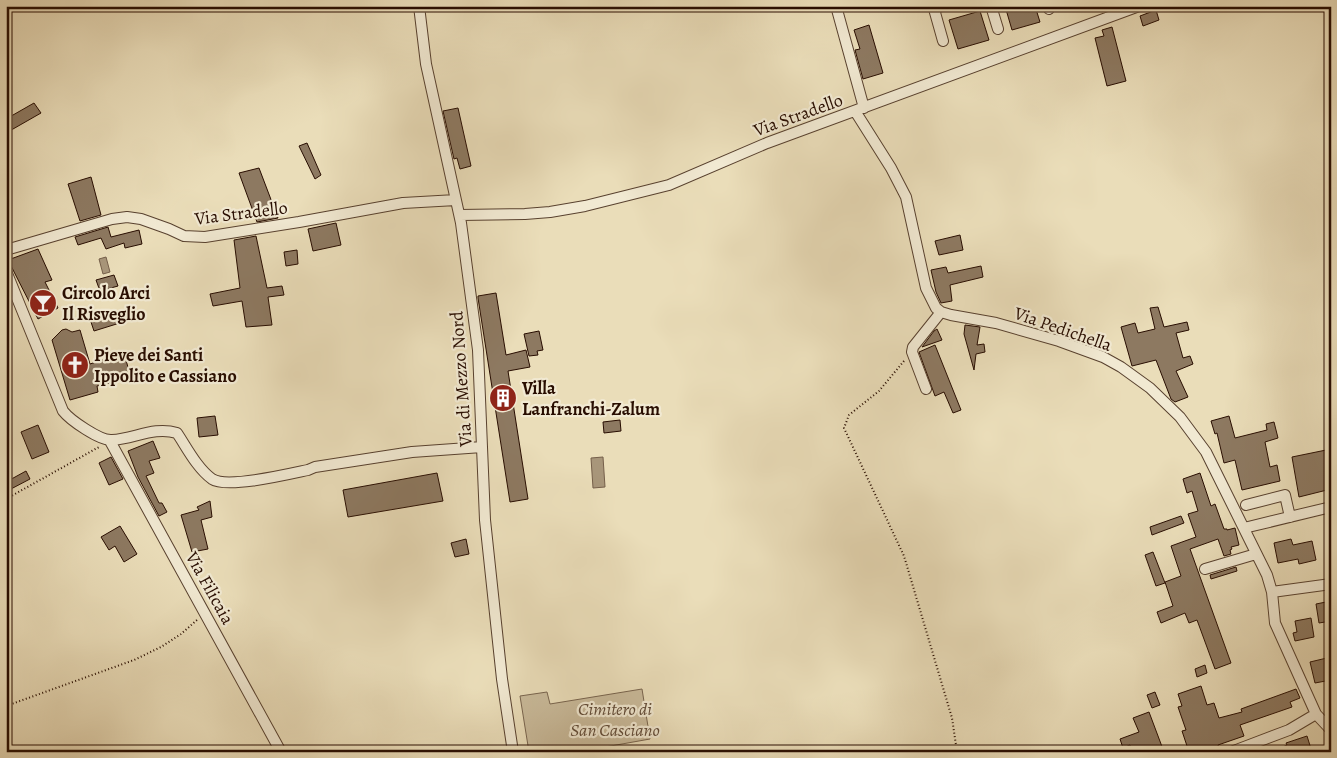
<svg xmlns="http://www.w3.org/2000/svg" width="1337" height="758" viewBox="0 0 1337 758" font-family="Alegreya,serif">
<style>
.green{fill:#c9ba9a;stroke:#78644e}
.water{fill:#a8967a;stroke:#755f4a}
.building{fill:#8d7961;stroke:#280d01}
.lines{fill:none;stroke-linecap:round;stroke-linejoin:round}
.minor-casing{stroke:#58412f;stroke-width:12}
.path{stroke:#280d01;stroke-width:2;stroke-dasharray:1 2.5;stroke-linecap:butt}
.minor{stroke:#f1e9d2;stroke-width:10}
.labels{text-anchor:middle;stroke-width:4.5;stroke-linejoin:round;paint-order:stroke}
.street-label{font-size:18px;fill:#280d01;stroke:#f1e9d2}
.poi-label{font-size:18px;font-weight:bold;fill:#280d01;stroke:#f1e9d2;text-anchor:start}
.park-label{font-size:18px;font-style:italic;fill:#604a37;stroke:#f1e9d2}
</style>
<rect width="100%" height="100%" fill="#eaddb9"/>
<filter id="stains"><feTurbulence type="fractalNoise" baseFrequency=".004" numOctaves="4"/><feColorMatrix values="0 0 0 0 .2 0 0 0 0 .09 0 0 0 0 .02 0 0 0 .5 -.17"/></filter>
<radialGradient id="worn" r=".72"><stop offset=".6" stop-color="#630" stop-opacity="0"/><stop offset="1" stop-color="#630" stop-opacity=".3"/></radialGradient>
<path class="green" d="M642,689L650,739L577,752H529L520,696L547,692L550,704Z"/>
<path class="water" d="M106,257L110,272L103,274L99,259Z
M603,457L605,487L593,488L591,458Z"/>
<path class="building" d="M1005,6H1035L1040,22L1012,30Z
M1156,10L1159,20L1143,26L1140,16Z
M980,11L989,40L958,49L949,20Z
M869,25L883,73L863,79L855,50L860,49L854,30Z
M1112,27L1126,81L1107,86L1095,38L1104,36L1102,30Z
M34,103L41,113L6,133V119Z
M458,108L471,166L460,169L457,158L454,159L443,111Z
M307,143L321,175L315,179L299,146Z
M259,168L278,218L257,222L239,173Z
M91,177L101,215L80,221L68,184Z
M336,223L341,245L313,251L308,229Z
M108,227L111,237L139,230L142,244L125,248L124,243L106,249L101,238L78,245L75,237Z
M960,235L963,250L939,255L935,241Z
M256,236L267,288L282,286L284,295L268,297L272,325L246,327L242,301L213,306L210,294L240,288L234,240Z
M38,249L52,280L45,282L58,308L38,319L8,260Z
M297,250L298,264L286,266L284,252Z
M981,266L983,277L950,285L952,301L941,303L936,292L931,270L946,267L948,273Z
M114,275L118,286L100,291L96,280Z
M496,293L506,355L526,350L530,367L508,371L528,499L510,502L478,298V296Z
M1158,307L1164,327L1187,322L1189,330L1176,333L1183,358L1190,356L1193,364L1176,371L1188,397L1175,402L1171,399L1156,360L1132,366L1121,327L1135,323L1138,333L1155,329L1150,308Z
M105,314L107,318L120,315L123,322L94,331L90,319Z
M965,325L980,327L977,345L984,344L985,352L976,354L974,370L964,334Z
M66,329L72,332L80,330L90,364L124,353L131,378L97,386L98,392L70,400L52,340L62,330Z
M937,329L942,340L922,347L934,331Z
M539,331L543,350L537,351L538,355L529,356L524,334Z
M935,345L961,410L953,413L944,392L935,396L919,352Z
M215,416L218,435L199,437L197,418Z
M1229,416L1235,438L1267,430L1266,424L1274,422L1278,438L1265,442L1270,467L1277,465L1280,481L1242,490L1235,460L1224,463L1217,433L1215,434L1211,421Z
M620,420L621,431L604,433L603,422Z
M38,425L49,452L32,459L21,432Z
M153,441L160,458L149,461L154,473L146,476L159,503H162L167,512L159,516L138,477L128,451Z
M1331,449V489L1299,497L1292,457Z
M111,457L123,479L109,485L99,463Z
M26,471L30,479L9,490L6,482Z
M437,473L443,501L348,517L343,490Z
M1200,473L1211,506L1215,504L1224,529H1227V530L1235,528L1239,545L1231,547L1232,549L1230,550L1231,554L1224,556L1218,539L1190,549L1231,663L1215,669L1197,620L1189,623L1185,613L1161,623L1157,612L1173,606L1165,582L1181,576L1171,546L1196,537L1188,514L1198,511L1192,491L1187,493L1183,479Z
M210,501L212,517L201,520L208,549L192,552L181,515L199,510L197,507Z
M1181,516L1184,523L1152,535L1150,527Z
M120,526L137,554L124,562L115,546L109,550L101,537Z
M466,539L469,554L455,557L451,543Z
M1291,539L1293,545L1312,541L1316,560L1299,564L1298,559L1278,563L1274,543Z
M1153,552L1165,583L1156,586L1145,555Z
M1236,567L1237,571L1211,579L1210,575Z
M1331,601V621L1319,623L1316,604Z
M1311,618L1314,637L1295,641L1293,633L1297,632L1295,621Z
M1331,657V680L1315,683L1310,662Z
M1205,665L1207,673L1197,677L1195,669Z
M1201,686L1207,705L1214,703L1219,718L1242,712L1241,709L1296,689L1300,698L1290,702L1292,707L1240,725L1244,736L1218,745L1220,752H1189L1182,731L1186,730L1178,707L1182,706L1178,694Z
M1155,692L1160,705L1152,708L1147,695Z
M1149,712L1164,752H1132L1130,745L1123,748L1120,739L1139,732L1133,718Z
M1307,736L1312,752H1272L1287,745L1286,743Z"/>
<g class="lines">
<g class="minor-casing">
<path id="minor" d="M419,6L426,64L461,223L478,350L485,520L502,679L513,752
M836,6L864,108
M942,6L934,9L943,41
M991,6L998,29
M1048,6L1049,9
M855,111L891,168L906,197L926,288L936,308L941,312L951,315L996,323L1059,341L1103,357L1121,367L1150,388L1180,417L1206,452L1267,575L1272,592L1275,623L1316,714L1289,730L1231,752
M460,215L525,214L550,212L585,206L669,185L767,143L1139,6
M6,250L112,219L127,217L141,219L169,229L184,236L205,237L299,222L403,203L456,200
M6,271L63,411C70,420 100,441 112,440C134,439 154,426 177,433C187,448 197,468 212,479C227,489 289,474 308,470L315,467L412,452L482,447
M926,389L912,352L913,347L941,312
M110,441L281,752
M1246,505L1285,495L1290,517
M1244,528L1331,507
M1205,569L1256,554
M1272,592L1331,584
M1316,714L1331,730"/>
</g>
<path class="path" d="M904,361L879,391L849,415L844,428L904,556L952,718L957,752
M6,499L99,447
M6,706L134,660L161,647L181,634L197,620"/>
<use href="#minor" class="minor"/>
</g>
<defs>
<g id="bar-disc" transform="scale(1.4375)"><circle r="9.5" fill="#8f2418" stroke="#f1e9d2"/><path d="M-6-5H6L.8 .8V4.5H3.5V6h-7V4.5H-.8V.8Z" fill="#fff"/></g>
<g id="church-disc" transform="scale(1.4375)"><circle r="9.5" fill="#8f2418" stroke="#f1e9d2"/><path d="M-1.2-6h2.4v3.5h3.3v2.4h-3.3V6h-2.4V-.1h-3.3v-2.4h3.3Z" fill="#fff"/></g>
<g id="building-disc" transform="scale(1.4375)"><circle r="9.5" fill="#8f2418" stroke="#f1e9d2"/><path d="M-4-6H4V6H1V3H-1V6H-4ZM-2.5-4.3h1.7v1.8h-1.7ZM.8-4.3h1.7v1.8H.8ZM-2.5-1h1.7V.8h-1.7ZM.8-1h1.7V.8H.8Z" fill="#fff"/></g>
</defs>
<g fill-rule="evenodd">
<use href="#bar-disc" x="43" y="303"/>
<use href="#church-disc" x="75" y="365"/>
<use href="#building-disc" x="503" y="398"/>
</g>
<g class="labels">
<g class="street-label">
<text transform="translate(798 115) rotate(-20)" y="6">Via Stradello</text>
<text transform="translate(241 213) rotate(-7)" y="6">Via Stradello</text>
<text transform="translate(1063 329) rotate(19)" y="6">Via Pedichella</text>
<text transform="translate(461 379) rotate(-94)" y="6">Via di Mezzo Nord</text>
<text transform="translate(210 588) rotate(61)" y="6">Via Filicaia</text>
</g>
<g class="poi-label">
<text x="62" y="299">Circolo Arci<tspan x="62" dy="21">Il Risveglio</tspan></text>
<text x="94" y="361">Pieve dei Santi<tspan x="94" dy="21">Ippolito e Cassiano</tspan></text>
<text x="522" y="394">Villa<tspan x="522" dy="21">Lanfranchi-Zalum</tspan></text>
</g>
<g class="park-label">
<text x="615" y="715">Cimitero di<tspan x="615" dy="21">San Casciano</tspan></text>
</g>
</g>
<rect width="1337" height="758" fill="none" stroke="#eaddb9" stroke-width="25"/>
<rect x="8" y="8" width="1322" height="743" fill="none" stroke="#280d01" stroke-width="2.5"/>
<rect x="12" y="12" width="1312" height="733" fill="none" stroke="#280d01"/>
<rect width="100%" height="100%" filter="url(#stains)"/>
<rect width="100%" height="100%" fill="url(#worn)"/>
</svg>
